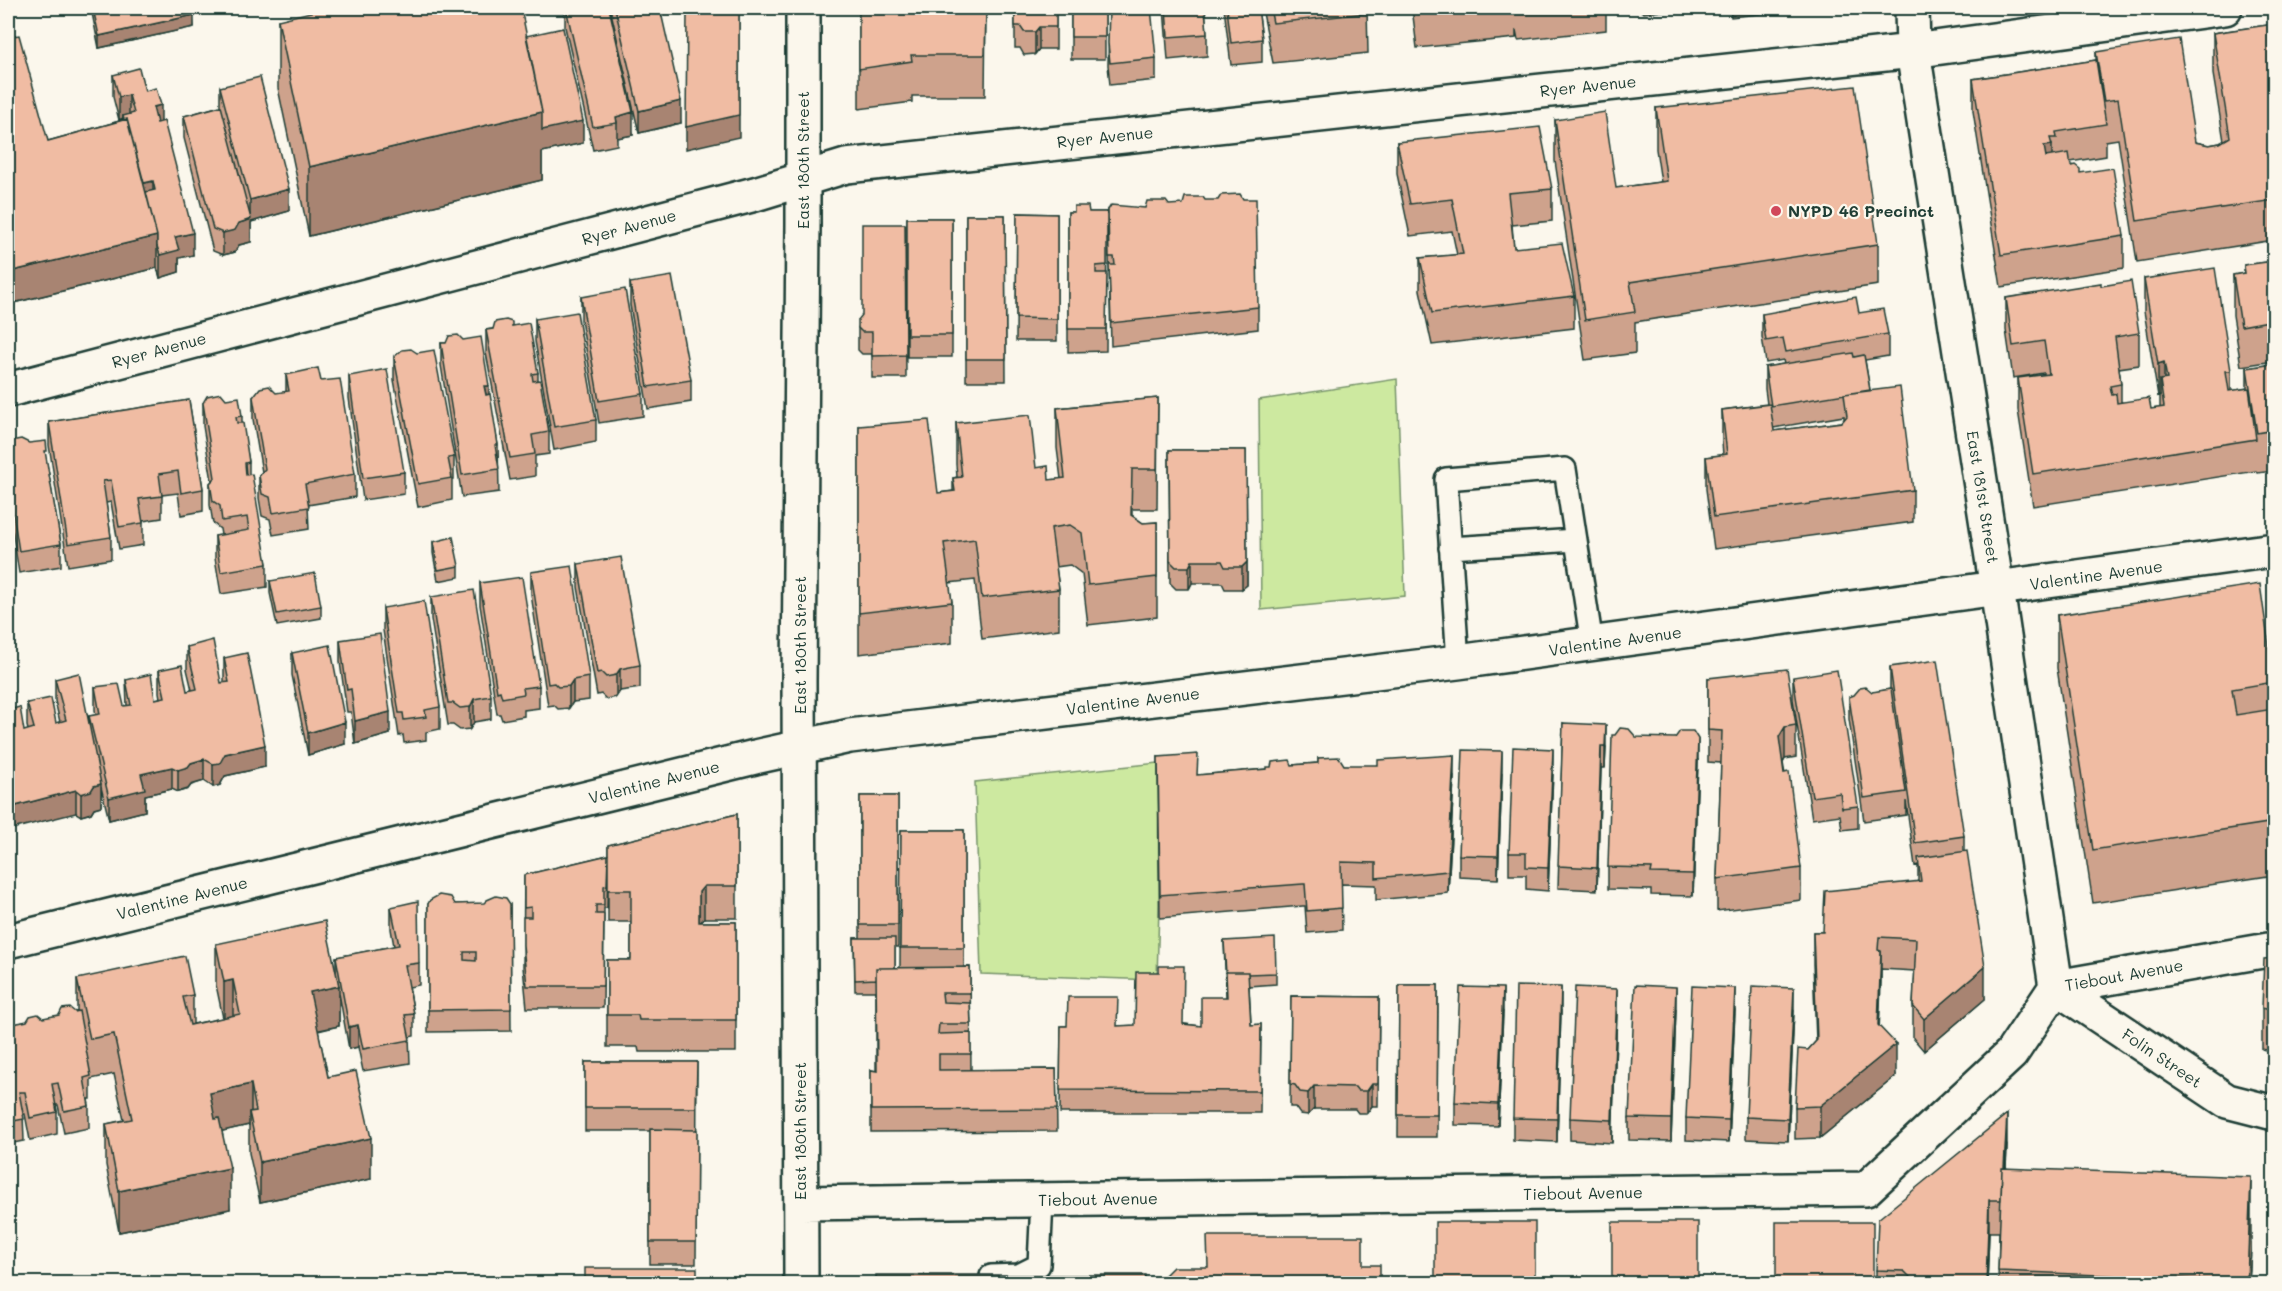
<svg xmlns="http://www.w3.org/2000/svg" width="2282" height="1291" viewBox="0 0 2282 1291" font-family="Mali,sans-serif">
<style>
.green{fill:#cde9a0;stroke:#76936a;stroke-width:1.5}
.lines{fill:none;stroke-linecap:round;stroke-linejoin:round}
.lane-casing{stroke:#1f3d34;stroke-width:26}
.street-casing{stroke:#1f3d34;stroke-width:38}
.secondary-casing{stroke:#1f3d34;stroke-width:38}
.lane{stroke:#fbf7ec;stroke-width:21}
.street{stroke:#fbf7ec;stroke-width:33}
.secondary{stroke:#fbf7ec;stroke-width:33}
.wall{fill:#cea28c;stroke:#1f3d34;stroke-width:1.5;fill-rule:evenodd}
.shaded-wall{fill:#a88472;stroke:#1f3d34;stroke-width:1.5}
.building{fill:#f0bca3;stroke:#1f3d34;stroke-width:1.5;fill-rule:evenodd}
.poi-dot{fill:#d1495b;stroke:#fbf7ec;stroke-width:2}
.labels{text-anchor:middle;stroke-width:4.5;stroke-linejoin:round;paint-order:stroke}
.street-label{font-size:16px;fill:#1f3d34;stroke:#fbf7ec}
.poi-label{font-size:16px;font-weight:bold;fill:#1f3d34;stroke:#fbf7ec;text-anchor:start}
</style>
<rect width="100%" height="100%" fill="#fbf7ec"/>
<filter id="ink" filterUnits="userSpaceOnUse"><feTurbulence type="fractalNoise" baseFrequency=".0167" numOctaves="2"/><feDisplacementMap in="SourceGraphic" scale="12" xChannelSelector="R" yChannelSelector="G"/><feConvolveMatrix kernelMatrix="1 2 1 2 8 2 1 2 1" color-interpolation-filters="sRGB"/></filter>
<g filter="url(#ink)">
<path class="green" d="M1397,379L1405,596L1261,610L1259,400Z
M1158,763L1159,905L1157,980L981,974L975,782Z"/>
<g class="lines">
<g class="lane-casing">
<path id="lane" d="M1450,548L1576,540
M1458,662L1446,479L1565,469L1592,644
M991,1276L1019,1275L1039,1265L1042,1200"/>
</g>
<g class="street-casing">
<path id="street" d="M1912,8L1913,51L1997,589L2056,987L2227,1101L2274,1113
M8,390L755,194L846,166L1913,51L2225,8
M801,1203L1866,1189L2011,1054L2056,987L2274,949
M801,1284L799,681L803,224V8"/>
</g>
<g class="secondary-casing">
<path id="secondary" d="M8,941L755,757L850,736L1458,662L2274,550"/>
</g>
<use href="#lane" class="lane"/>
<use href="#street" class="street"/>
<use href="#secondary" class="secondary"/>
</g>
<path class="wall" d="M91,8H192L194,27L99,48Z
M565,8H609L633,135L617,138V145L593,150L565,27Z
M610,8H660L681,123L639,133Z
M859,8H986L985,96H912V102L859,109Z
M1015,8H1056V49H1039L1035,54L1024,55L1020,48H1015Z
M1071,8H1105V59H1071Z
M1109,8L1156,58V80L1110,85L1108,65Z
M1164,8H1205L1207,34V56L1168,60Z
M1224,8H1258L1262,39V62L1231,65Z
M1262,8H1367L1368,53L1273,63Z
M1412,8H1606V30L1518,40L1516,30V38L1417,48Z
M1636,8H1692L1644,13Z
M1730,8H1819L1731,17Z
M278,20L526,36L583,143L542,152V180L309,236L278,88Z
M2274,24V240L2137,262L2118,139L2106,141V156L2070,162L2071,166L2080,173L2124,236V268L2001,287L1973,111V79L2096,60V52L2195,142L2209,145L2220,143L2224,141L2213,74V33Z
M8,37L48,141L123,120V118L119,120L113,97V75L145,91L161,122L193,255L179,258V272L160,278L157,268L13,303L8,280Z
M220,87L289,211L251,222V242L239,245L235,252L223,255L213,251L184,138V116L220,106Z
M1656,108L1878,244V285L1635,322V353L1585,360L1555,161V120L1616,188L1661,182L1656,149Z
M1397,142L1552,189V221L1512,225L1514,248L1574,296V328L1432,345L1420,290V258L1457,255L1452,231L1410,236L1397,174Z
M1108,210L1258,307V329L1111,346Z
M1068,212H1107L1106,351L1068,352Z
M1017,213L1057,214V341H1016Z
M966,215H1005L1006,381H966Z
M907,218H952V357H907Z
M905,224L906,378H872V354H862L858,350V328L862,315Z
M2274,261V361L2241,366L2233,315V275L2244,273V265Z
M2144,279L2231,371V391L2247,388V368L2274,364V471L2257,473L2256,471L2033,506L2018,410V378L2044,375V373L2013,378L2006,330V298L2101,286L2139,333V365L2119,368L2121,384V402L2151,409L2160,408V395L2158,396L2144,311Z
M630,283L691,380V402L648,409L630,305Z
M581,297L643,394V416L599,423L581,320Z
M1859,313L1888,334V356L1865,360L1870,391L1913,490V522L1714,549L1706,489V457L1723,455L1722,442V410L1767,404L1765,389V367L1784,364L1783,360L1766,363L1762,337V314ZM1844,416V419L1842,422L1774,431L1773,428Z
M535,319L596,420V442L554,450L535,341Z
M512,326L538,373V381L549,432V454L535,456V476L510,480L486,353V330Z
M441,343H446L489,394L498,445L499,492L462,497L441,365Z
M394,357L454,457V479H452V500L418,507L394,380Z
M286,375L321,381L355,474V497L308,505L309,529L273,535L270,519L262,516L259,498V475L262,472L253,419V397L286,392Z
M349,376L404,472V494L363,500L349,398Z
M1158,398L1157,509H1132V515L1143,523L1157,522V617L1088,625L1082,574L1070,565L1056,567L1059,589V629L982,639L975,580L949,583L952,602V643L859,654V426L938,493L953,491V478L957,477L956,464V423L1036,468L1049,480L1061,479L1057,448V408Z
M189,400L203,489V511L181,515L178,493L162,495V518L143,521V545L119,549L111,502L106,503L111,537V559L68,566L49,445V422Z
M203,403L242,416V423L249,462V474L267,564V587L221,594L215,558V536L221,535L220,529L213,523L210,505V483L212,481L203,426Z
M8,445L47,464L61,544V566L19,573L8,503Z
M1169,450H1246L1247,585L1242,589H1225L1222,583H1192L1189,589H1176L1170,583Z
M433,542L459,566V577L438,581L433,553Z
M8,543L10,557V579L8,580Z
M578,564L640,665V688L620,691L616,697L606,699L601,694L597,695L578,587Z
M531,572L589,677V700L573,702L569,708L558,709L554,705L548,706L531,594Z
M270,581L321,606V618L277,626L270,593Z
M480,583L539,686V708L524,710V716L502,720L500,714H497L480,605Z
M431,597L491,696V719L474,722L470,729L460,730L453,725H448L431,619Z
M383,608L440,707V729L426,732V740L404,743L403,735L399,736L383,630Z
M2057,615L2274,677V875L2093,903L2057,668Z
M340,640L390,734L355,744L351,712H347L340,662Z
M187,647L221,683L224,682V658L265,767L225,776L220,785L213,787L204,781L191,785L188,789L178,792L172,789L145,795V811L109,820L101,787V806L94,808L91,813L81,816L76,813L28,730L27,726V703L56,723L60,722L55,701V679L89,724V716L96,715L95,710V687L124,706H127L126,680L155,699L160,698L159,692V670L187,691L192,690L187,669Z
M292,653L345,744L308,755L292,675Z
M1890,667L1964,836V851L1985,999L1924,1051L1913,1038V1006L1915,971L1881,969L1879,1026L1896,1076L1820,1138L1795,1139V1107L1808,1050L1816,1041L1813,964V932H1823L1918,881V865L1915,866L1906,801V815L1864,821L1849,719V697L1890,689Z
M1793,677L1858,806V828L1842,830L1840,815L1812,819L1793,699Z
M1708,678L1796,725V757L1785,759L1783,763L1801,868V900L1717,911V879L1721,763L1708,762Z
M1563,723L1606,747L1605,768H1601L1597,890L1558,888Z
M1158,757L1198,775L1267,769L1292,765L1318,763V758L1344,765L1454,777L1448,893L1376,900V885L1341,884L1342,930L1307,933L1305,906H1303L1160,918Z
M1698,761L1693,896L1651,895V890L1608,889V867Z
M1553,771L1548,891L1526,889V875H1509V853Z
M1502,773L1498,879L1459,877V855Z
M860,796H898V947H895V968H900L901,830H964V967H970L971,1070L1056,1069L1057,1131L871,1132V1070L876,1071V991H855L854,938H860Z
M737,814V918H704L700,922H736V1052H639L638,1047H607V960H631V922H608V845Z
M608,855L607,908H604L603,1008H527L523,967L524,875Z
M428,904H510L511,1031L428,1032Z
M391,907L419,963V985L409,987L414,1014V1036L409,1037L410,1063L363,1071L358,1047L349,1049L339,993V1026L318,1031L328,1077L371,1179L260,1202L249,1153V1125L222,1131L230,1209L119,1232L106,1165V1124L124,1120L114,1074L91,1079V1099H88L89,1106V1128L64,1133L58,1105H56L57,1112V1134L30,1140L25,1114H23L24,1141L8,1144V1024L9,1025L77,1012V979L193,995V1024L223,1018L216,985V944L336,974V957L394,946L391,929Z
M1224,941L1276,973V984L1249,986L1251,1025L1261,1024L1260,1113H1060L1061,1026H1117L1184,1024L1201,1026L1226,997Z
M2274,958V1052L2262,1049V1008Z
M1399,985H1438L1437,1137H1398Z
M1291,996L1379,997L1378,1106H1372L1367,1113H1358L1355,1109H1314L1308,1115L1300,1114L1295,1107H1290Z
M1676,1009L1671,1141L1629,1140V1118Z
M1561,1010L1557,1142L1513,1140V1118Z
M1735,1010L1729,1142L1686,1140V1118Z
M1794,1010L1788,1141L1746,1139V1117Z
M1503,1011L1498,1126L1455,1125V1102Z
M1617,1011L1612,1143L1570,1140V1118Z
M585,1062H697L696,1264H650V1131H585Z
M2007,1146L2006,1168L2251,1247L2249,1284H1998L1999,1232H1989L1987,1284H1876V1270Z"/>
<path class="shaded-wall" d="M739,11V137L686,149V127Z
M194,15V27L99,48V36Z
M1039,27V49L1035,54V32Z
M129,95V117L123,116V118L119,120V97Z
M681,101V123L639,133V111Z
M161,105V127L153,129V107Z
M542,112L583,121V143L542,152V180L309,236V167Z
M633,112V135L617,138V123L616,117Z
M2052,145V177L2044,178V146Z
M153,181V203L141,184Z
M289,189V211L251,222V242L239,245L235,252L223,255V233L239,223L250,220V200Z
M193,233V255L179,258V272L160,278V255L175,237Z
M157,236V268L13,303V271Z
M2164,362V394L2160,380V395L2158,396V364Z
M484,386H489V408Z
M1192,561V583L1189,589V567Z
M1247,562V585L1242,589V567Z
M620,669V691L616,697V675Z
M573,680V702L569,708V686Z
M474,699V722L470,729V707Z
M390,712V734L355,744V721Z
M345,722V744L308,755V733Z
M1606,725V747L1605,768V746Z
M1785,727V759L1779,769V737Z
M1698,739V761L1693,896V874Z
M265,745V767L225,776L220,785L213,787V764L225,754Z
M1601,746V768L1597,890V868Z
M1553,749V771L1548,891V868Z
M1502,751V773L1498,879V856Z
M1454,755V777L1448,893V871Z
M204,759V781L191,785L188,789L178,792V770L191,763Z
M172,767V789L145,795V811L109,820V798L141,774Z
M101,784V806L94,808L91,813L81,816V794L94,786Z
M76,790V813L8,830V808Z
M704,886V918L699,924V892Z
M1881,951V983L1878,1057V1025Z
M1985,967V999L1924,1051V1019Z
M233,980V1020L224,1022V982Z
M339,986V1026L310,1032V992Z
M1561,987V1010L1557,1142V1119Z
M1676,987V1009L1671,1141V1119Z
M1503,988V1011L1498,1126V1104Z
M1735,988V1010L1729,1142V1120Z
M1794,988V1010L1788,1141V1119Z
M1617,989V1011L1612,1143V1120Z
M358,1025V1047L349,1049V1027Z
M1896,1044V1076L1820,1138V1106Z
M251,1084V1118L249,1112V1125L210,1134V1093Z
M1372,1084V1106L1367,1113V1091Z
M1314,1086V1109L1308,1115V1093Z
M2007,1114V1146L2003,1232V1200Z
M371,1138V1179L260,1202V1162Z
M230,1168V1209L119,1232V1191Z
M2251,1177V1247L2249,1284H2247Z
M1989,1200V1232L1987,1284H1986Z"/>
<path class="building" d="M93,8H192L194,15L99,36Z
M327,8H521L542,112L309,167L278,20Z
M566,8H609L633,112L616,117L617,123L593,127Z
M615,8H660L681,101L639,111Z
M859,8H986L985,55H911L912,61L859,69Z
M1015,8H1056V27H1039L1035,32H1024L1020,26H1015Z
M1071,8H1105V37H1071Z
M1109,8H1151L1156,58L1110,63L1108,43Z
M1166,8H1205L1207,34L1168,37Z
M1227,8H1258L1262,39L1231,43Z
M1270,8H1367L1368,13L1273,23Z
M687,11H739V115L686,127Z
M2274,24V200L2137,221L2118,99L2104,101L2096,52L2179,39L2195,142L2209,145L2220,143L2230,137L2213,33Z
M563,28L583,121L542,130V112L526,36Z
M19,35L48,141L127,119L157,236L13,271L8,248V37Z
M2096,60L2106,124L2056,132L2057,138H2050L2052,145L2044,146L2046,157L2069,153L2071,166L2075,165L2080,169V173L2113,168L2124,236L2001,255L1973,79Z
M139,68L145,91L156,88L161,105L153,107L157,123L164,121L193,233L175,237L179,250L160,255L157,246V236L146,192L155,190L153,181L144,183L127,119L124,120L123,116L134,113L129,95L119,97L113,75Z
M260,77L289,189L250,200L220,87Z
M1855,86L1878,244L1630,282L1635,312L1585,320L1555,120L1605,112L1616,188L1667,181L1656,108Z
M221,106L251,219L239,223L235,230L223,233L213,229L184,116Z
M1540,127L1552,189L1508,193L1514,248L1562,243L1574,296L1432,313L1420,258L1463,254L1452,199L1410,204L1397,142Z
M1240,194L1243,199H1256L1258,307L1111,323L1109,265H1115L1114,257H1109L1108,210L1111,205L1145,208L1147,201H1166L1169,205L1183,204L1185,197H1203L1205,200H1218L1221,195Z
M1074,206H1088L1089,212H1107V265L1096,266V273H1107L1106,329H1068V212H1074Z
M1017,213L1057,214V319L1016,318Z
M966,215H1005L1006,359H966Z
M907,218H952V335H907Z
M862,224H905L906,355L872,356V332H862L858,328V320L862,315Z
M2274,261V320L2241,326L2233,275L2245,273L2244,265Z
M2215,268L2231,371H2226L2229,391L2249,388L2256,439L2033,474L2018,378L2049,374L2044,341L2013,346L2006,298L2101,283V286L2131,281L2139,333L2115,337L2121,384L2110,386L2112,395L2116,394L2117,403L2149,398L2151,409L2164,407L2160,380L2167,379L2164,362L2158,364L2144,279Z
M672,276L691,380L648,387L630,283Z
M625,289L643,394L599,401L581,297Z
M1856,297L1859,313L1883,309L1888,334L1786,352L1783,338L1766,341L1762,314Z
M577,312L596,420L554,427L535,319Z
M506,320L512,322V326L529,323L538,373L532,374L533,381L540,380L549,432L532,435L535,454L510,458L486,330L493,329L495,322Z
M458,335L463,340L481,337L489,386H484L486,395L490,394L498,445H495L499,469L462,475L441,343H446L449,336Z
M411,349L417,353L434,350L454,457L448,458L452,478L418,484L394,357L402,350Z
M1853,353L1854,357L1864,355L1870,390L1771,406L1765,367Z
M2274,364V430L2257,433L2247,368Z
M318,368L321,381L340,379L355,474L305,484L309,507L273,513L270,497L262,494L259,475L265,469L253,397L260,388L269,386L276,393L289,391L286,375Z
M387,369L404,472L363,478L349,376Z
M1900,387L1913,490L1714,517L1706,457L1727,454L1722,410L1770,404L1774,431L1842,422L1847,416L1844,394Z
M221,393L226,399L239,397L242,416L236,417L237,423H243L249,462L245,463L246,475L252,474L267,564L221,572L215,536L249,530L247,517L222,521L220,506L213,501L210,483L215,478L203,403L207,396Z
M1158,398L1157,469H1132L1131,515L1143,523L1157,522V577L1088,585L1082,533L1070,525L1051,528L1059,589L982,598L975,539L944,543L952,602L859,613V426L929,420L938,493L955,491L953,478L962,477L956,423L1030,415L1036,468L1048,466L1049,480L1065,478L1057,408Z
M189,400L203,489L181,493L178,471L159,474L162,496L139,499L143,523L119,527L111,480L103,481L111,537L68,544L49,422Z
M21,439L29,443L46,441L47,451H45L61,544L19,551L8,481V445L11,441Z
M1169,450H1246L1247,562L1242,567H1225L1222,561H1192L1189,567H1176L1170,561Z
M453,537L459,566L438,570L433,542Z
M8,543L10,557L8,558Z
M621,557L640,665L620,669L616,675L606,677L601,672L597,673L578,564Z
M572,566L589,677L573,680L569,686L558,687L554,683L548,684L531,572Z
M315,573L321,606L277,614L270,581Z
M522,577L539,686L523,688L524,694L502,698L500,691L497,692L480,583Z
M2260,584L2274,682L2232,689L2236,715L2273,709L2274,720V822L2093,850L2057,615Z
M474,590L491,696L474,699L470,707L460,708L453,703H448L431,597Z
M424,601L440,707L425,710L426,717L404,720L403,713H399L383,608Z
M380,634L390,712L355,721L351,689L347,690L340,640Z
M213,640L221,683L229,682L224,658L247,653L265,745L225,754L220,763L213,764L204,759L191,763L188,767L178,770L172,767L141,774L145,789L109,798L89,716L100,714L95,687L119,684L124,706L131,705L126,680L151,674L155,699L165,697L159,670L182,665L187,691L197,689L187,647Z
M330,645L345,722L308,733L292,653Z
M1937,660L1964,836L1915,843L1890,667Z
M1787,669L1796,725L1785,727L1779,737L1784,773L1789,772L1801,868L1717,879L1722,731L1708,730V678Z
M1837,670L1858,806L1842,808L1840,793L1812,797L1793,677Z
M79,673L101,784L94,786L91,791L81,794L76,790L8,808V710L20,707L24,731L34,728L27,703L51,698L56,723L66,720L55,679Z
M1866,687L1872,692L1891,689L1906,792L1864,798L1849,697L1854,695L1860,688Z
M1563,723L1606,725L1605,746H1601L1597,868L1558,866Z
M1620,728L1629,729L1636,737L1675,738L1680,731H1693L1698,739L1693,874L1651,873L1652,868L1608,867L1612,735H1615Z
M1513,747L1553,749L1548,868L1526,867V853H1509Z
M1463,750L1502,751L1498,856L1459,855Z
M1198,754L1197,775L1267,769V767H1271L1272,762L1290,760L1292,765L1318,763V758L1339,757L1344,765H1378V760L1454,755L1448,871L1376,878V863L1341,862L1342,908L1307,911L1305,884H1303L1160,895L1158,757Z
M860,796H898V925H860Z
M737,814V886H704L699,892V922H736V1020H639L638,1015H607V960H631V890H608V845Z
M901,830H964V948H900Z
M1967,851L1985,967L1924,1019L1913,1006L1916,939L1879,937L1878,950L1881,951L1878,1025L1896,1044L1820,1106L1795,1107L1798,1049L1808,1050L1817,1040L1813,932H1823L1825,891L1921,881L1918,858Z
M608,855L607,885L604,886V905H596V914H604L603,986H527L523,945V917H531V907L524,908V875Z
M439,895L451,897L455,904L484,903L487,900L496,896L506,898L510,904L511,1009L428,1010V904L430,900ZM464,952H476V961L464,960Z
M418,901L419,963L405,965L414,1014L405,1015L410,1040L363,1049L358,1025L349,1027L336,957L399,945L391,907Z
M325,921L339,986L310,992L328,1077L356,1071L371,1138L260,1162L249,1112L256,1111L251,1084L210,1093L215,1119L219,1118L230,1168L119,1191L106,1124L132,1119L114,1034L90,1039L77,979L185,956L193,995L183,997L190,1025L240,1014L233,980L224,982L216,944Z
M854,938H895V968H876V979L855,980Z
M1275,938L1276,973L1248,974V972H1226V974L1224,941Z
M2274,958V1011L2262,1008L2264,959Z
M1159,966H1184L1183,1024L1201,1026V997H1227L1226,972H1248L1251,1025L1261,1024L1260,1091L1060,1090L1061,1026H1067L1068,997H1118L1117,1026L1135,1025L1136,972H1159Z
M970,967V993H942L943,1002L970,1003L971,1024H939L938,1034L971,1033V1054H939V1070L1056,1069L1057,1109L871,1110V1070L877,1071L876,968Z
M1399,985H1438L1437,1115H1398Z
M1635,985L1676,987L1671,1119L1629,1118Z
M1516,986L1561,987L1557,1119L1513,1118Z
M1692,986L1735,988L1729,1120L1686,1118Z
M1752,986L1794,988L1788,1119L1746,1117Z
M1460,987L1503,988L1498,1104L1455,1102Z
M1575,987L1617,989L1612,1120L1570,1118Z
M1291,996L1379,997L1378,1084H1372L1367,1091H1358L1355,1087L1314,1086L1308,1093L1300,1092L1295,1085L1290,1084Z
M70,1008L75,1012L79,1011L91,1076L84,1078L89,1106L64,1111L58,1083L52,1084L57,1112L30,1118L25,1092H19L24,1119L8,1122V1024L9,1025L27,1021L30,1016L38,1014L43,1018L59,1015L62,1009Z
M585,1062H697L696,1108H585Z
M2007,1114L2004,1168H2002L2001,1200H1989L1986,1284H1910V1277L1904,1271L1876,1270L1878,1219Z
M650,1129L697,1130L696,1242H650Z
M2002,1168L2251,1177L2247,1281L1998,1271Z
M1435,1222H1535V1284H1435Z
M1612,1222H1698V1284H1612Z
M1776,1222H1873V1284H1776Z
M1207,1236H1363V1265H1380V1284H1156L1173,1267H1208Z
M585,1268H697V1284H585Z
M876,1275H1145V1284H876Z"/>
</g>
<circle class="poi-dot" cx="1776" cy="211" r="6"/>
<g class="labels">
<g class="street-label">
<text transform="translate(1588 86) rotate(-6)" y="6">Ryer Avenue</text>
<text transform="translate(1105 137) rotate(-6)" y="6">Ryer Avenue</text>
<text transform="translate(803 160) rotate(-90)" y="6">East 180th Street</text>
<text transform="translate(629 227) rotate(-15)" y="6">Ryer Avenue</text>
<text transform="translate(159 350) rotate(-15)" y="6">Ryer Avenue</text>
<text transform="translate(1983 497) rotate(81)" y="6">East 181st Street</text>
<text transform="translate(2096 575) rotate(-8)" y="6">Valentine Avenue</text>
<text transform="translate(1615 641) rotate(-8)" y="6">Valentine Avenue</text>
<text transform="translate(800 645) rotate(-90)" y="6">East 180th Street</text>
<text transform="translate(1133 701) rotate(-7)" y="6">Valentine Avenue</text>
<text transform="translate(654 782) rotate(-14)" y="6">Valentine Avenue</text>
<text transform="translate(182 898) rotate(-14)" y="6">Valentine Avenue</text>
<text transform="translate(2124 975) rotate(-10)" y="6">Tiebout Avenue</text>
<text transform="translate(2162 1058) rotate(34)" y="6">Folin Street</text>
<text transform="translate(800 1131) rotate(-90)" y="6">East 180th Street</text>
<text transform="translate(1583 1193) rotate(-1)" y="6">Tiebout Avenue</text>
<text transform="translate(1098 1199) rotate(-1)" y="6">Tiebout Avenue</text>
</g>
<g class="poi-label">
<text x="1788" y="217">NYPD 46 Precinct</text>
</g>
</g>
<rect width="2282" height="1291" fill="none" stroke="#fbf7ec" stroke-width="30"/>
<rect x="15" y="15" width="2252" height="1261" fill="none" stroke="#1f3d34" stroke-width="2" filter="url(#ink)"/>
</svg>
